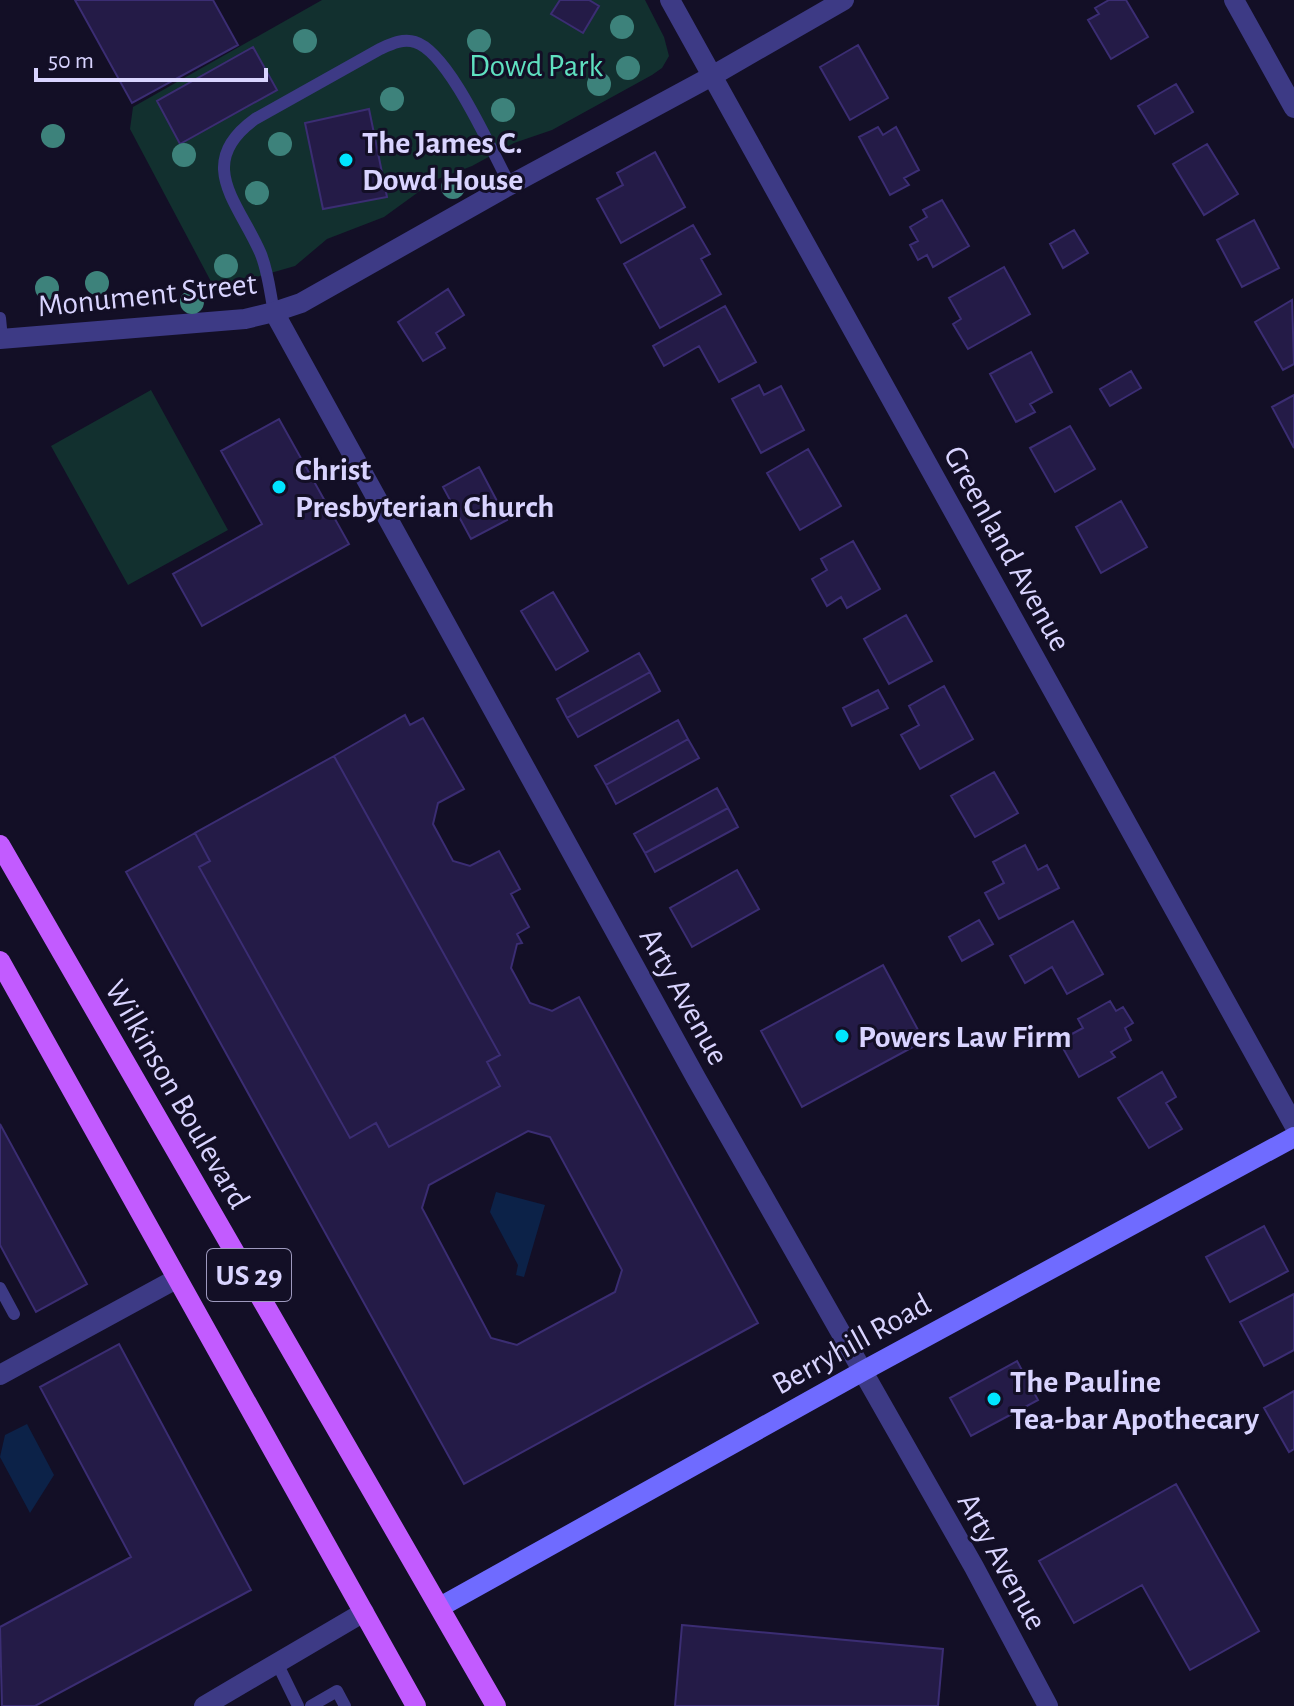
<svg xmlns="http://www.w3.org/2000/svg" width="1294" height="1706" viewBox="0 0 1294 1706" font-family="'Alegreya Sans',sans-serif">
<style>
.green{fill:#12302f}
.water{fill:#0c2248}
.building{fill:#241b47;stroke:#3b2d73;stroke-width:2;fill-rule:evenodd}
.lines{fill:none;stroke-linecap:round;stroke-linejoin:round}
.lane{stroke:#3d3a85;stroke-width:12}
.street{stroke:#3d3a85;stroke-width:20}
.secondary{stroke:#6f6bff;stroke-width:20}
.primary{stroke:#c25bff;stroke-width:20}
.tree{fill:#3d827b}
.poi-dot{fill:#00e5ff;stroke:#130f26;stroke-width:3}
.labels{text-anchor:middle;stroke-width:6;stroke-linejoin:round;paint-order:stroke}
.shield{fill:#130f26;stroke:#9e99be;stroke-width:2}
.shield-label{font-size:30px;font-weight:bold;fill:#d9d4ff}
.park-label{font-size:32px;fill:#5fe0c0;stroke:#130f26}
.poi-label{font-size:32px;font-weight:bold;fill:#d9d4ff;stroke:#130f26;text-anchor:start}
.street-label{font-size:32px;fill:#d9d4ff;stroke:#130f26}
</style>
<rect width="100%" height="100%" fill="#130f26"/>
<path class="green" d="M322,0H645L664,37L669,56L662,68L652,75L552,130L514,143L472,166L435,180L384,217L327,239L295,266L250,279L239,290L216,291L130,129L133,107Z
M151,390L228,530L128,585L51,446Z"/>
<path class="water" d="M496,1192L545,1205L524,1277L516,1275L518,1265L490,1212Z
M27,1424L54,1475L30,1513L0,1457L5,1435Z"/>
<path class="building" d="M75,0H213L238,45L132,103Z
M560,0H589L599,6L583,33L551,14Z
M1109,0H1126L1148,37L1111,59L1088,20L1099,14L1095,8Z
M858,45L888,98L850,120L820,67Z
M253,47L277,90L180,144L157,101Z
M1176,84L1193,112L1155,134L1138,106Z
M369,109L387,197L323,209L305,123Z
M878,127L883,135L896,127L919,170L904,178L909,185L890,195L859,137Z
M1207,144L1238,194L1204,215L1173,164Z
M655,152L685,207L621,243L597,199L623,185L617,173Z
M942,200L969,246L933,267L927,255L918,260L910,245L918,241L910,227L927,217L923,210Z
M1254,220L1279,268L1242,287L1217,240Z
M693,225L710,254L701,259L721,294L660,328L624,264Z
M1074,230L1088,253L1063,268L1050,244Z
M1004,267L1030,314L968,349L953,324L961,319L949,298Z
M448,289L464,315L436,333L445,348L423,361L398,322Z
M1292,300L1294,364L1283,370L1255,322Z
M725,306L756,362L719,382L699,346L664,366L653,346Z
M1031,352L1052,392L1030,404L1035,412L1016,422L990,374Z
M1131,371L1141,388L1110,406L1100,389Z
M759,385L764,395L781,386L804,430L761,453L732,399Z
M1294,395V448L1272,407Z
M279,419L349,544L202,626L173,574L262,524L221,451Z
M1070,426L1095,469L1055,492L1030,448Z
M808,449L841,506L800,530L767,473Z
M479,467L507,520L471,539L443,487Z
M1121,501L1147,547L1101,573L1076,527Z
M853,541L880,589L847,608L841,597L827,606L812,579L827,570L821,559Z
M553,592L588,651L556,670L521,611Z
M906,615L932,661L889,684L864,639Z
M639,653L650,672L567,718L557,699Z
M650,672L660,691L578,737L567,718Z
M944,686L973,739L920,769L901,735L919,725L909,706Z
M878,690L888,708L852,726L843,708Z
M405,715L410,725L423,718L464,789L438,803L433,824L453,861L470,866L499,851L520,889L511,894L529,927L517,934L522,943L517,944L511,968L530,1003L552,1011L579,997L758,1323L464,1484L126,872L195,833L210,861L199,867L350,1138L376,1123L389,1147L500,1086L487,1062L500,1055L334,756ZM528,1131L550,1137L622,1270L615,1292L517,1345L491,1338L422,1208L429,1185Z
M678,720L688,739L606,785L595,766Z
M688,739L699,758L616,804L606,785Z
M334,756L500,1055L487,1062L500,1086L389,1147L376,1123L350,1138L199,867L210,861L195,833Z
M994,772L1018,813L975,837L951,796Z
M717,788L728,808L645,853L634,834Z
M728,808L738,827L655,872L645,853Z
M1025,845L1038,870L1047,865L1059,888L999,919L985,893L1004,883L993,862Z
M737,870L759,909L692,947L670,908Z
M979,920L993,944L962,961L949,937Z
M1073,921L1103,974L1067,994L1052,967L1025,983L1010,956Z
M883,965L924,1041L802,1107L761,1031Z
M1110,1001L1116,1011L1123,1007L1133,1023L1125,1028L1131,1040L1111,1052L1115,1057L1079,1077L1059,1041L1083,1028L1078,1019Z
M1162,1072L1176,1097L1166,1103L1182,1129L1149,1148L1118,1098Z
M0,1124L87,1284L36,1312L0,1245Z
M1264,1226L1288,1271L1230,1302L1206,1257Z
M1294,1294V1350L1264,1366L1240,1322Z
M119,1344L251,1590L35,1706H2L0,1627L131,1557L40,1387Z
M1017,1361L1038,1400L971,1436L950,1398Z
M1294,1391V1449L1289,1452L1264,1408Z
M1176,1484L1259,1631L1190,1670L1142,1585L1074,1623L1039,1561Z
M682,1625L943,1649L938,1706H675Z"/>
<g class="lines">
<path class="lane" d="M274,312C270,293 268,270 260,252C238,202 194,163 255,119L380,49C391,44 403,38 415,42C449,52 492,152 510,185
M0,318L2,339
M0,1288L14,1314
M277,1663L298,1706
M311,1706L337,1691L345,1706"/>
<path class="street" d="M670,0L1294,1125
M1234,0L1294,108
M274,312L696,1078L974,1567L1048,1706
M0,339L245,319L274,312L301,303L510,185L712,76L844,0
M0,1375L176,1279
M204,1706L364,1612"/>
<path class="secondary" d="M440,1607L863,1371L1294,1137"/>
<path class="primary" d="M0,845L496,1706
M0,961L416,1706"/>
</g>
<g class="tree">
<circle cx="622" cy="27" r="12"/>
<circle cx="305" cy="41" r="12"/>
<circle cx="479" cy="41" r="12"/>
<circle cx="628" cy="68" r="12"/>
<circle cx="599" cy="84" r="12"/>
<circle cx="392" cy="99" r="12"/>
<circle cx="503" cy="110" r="12"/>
<circle cx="53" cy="136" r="12"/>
<circle cx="280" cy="144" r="12"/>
<circle cx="184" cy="155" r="12"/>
<circle cx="453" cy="187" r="12"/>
<circle cx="257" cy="193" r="12"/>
<circle cx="226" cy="266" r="12"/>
<circle cx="97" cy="283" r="12"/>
<circle cx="47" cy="288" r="12"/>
<circle cx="192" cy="302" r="12"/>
</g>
<g class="poi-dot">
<circle cx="346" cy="160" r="8"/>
<circle cx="279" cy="487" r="8"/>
<circle cx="842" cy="1036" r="8"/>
<circle cx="994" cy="1399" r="8"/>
</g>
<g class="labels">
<rect class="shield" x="207" y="1249" width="84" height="52" rx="6"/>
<g class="shield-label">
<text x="249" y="1285">US 29</text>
</g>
<g class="park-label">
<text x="536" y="76">Dowd Park</text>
</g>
<g class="poi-label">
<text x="362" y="153">The James C.<tspan x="362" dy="37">Dowd House</tspan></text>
<text x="295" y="480">Christ<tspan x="295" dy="37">Presbyterian Church</tspan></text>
<text x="858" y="1047">Powers Law Firm</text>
<text x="1010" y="1392">The Pauline<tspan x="1010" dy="37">Tea-bar Apothecary</tspan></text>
</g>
<g class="street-label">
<text transform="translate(147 294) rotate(-6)" y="11">Monument Street</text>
<text transform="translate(1008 548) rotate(61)" y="11">Greenland Avenue</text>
<text transform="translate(685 996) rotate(61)" y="11">Arty Avenue</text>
<text transform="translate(178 1094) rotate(60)" y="11">Wilkinson Boulevard</text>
<text transform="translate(851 1343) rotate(-29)" y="11">Berryhill Road</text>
<text transform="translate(1003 1561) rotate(61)" y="11">Arty Avenue</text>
</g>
</g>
<path d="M36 68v12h230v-12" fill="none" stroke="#d9d4ff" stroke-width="4"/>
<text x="48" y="68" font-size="24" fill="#d9d4ff" stroke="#130f26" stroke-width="6" paint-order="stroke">50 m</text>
</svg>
